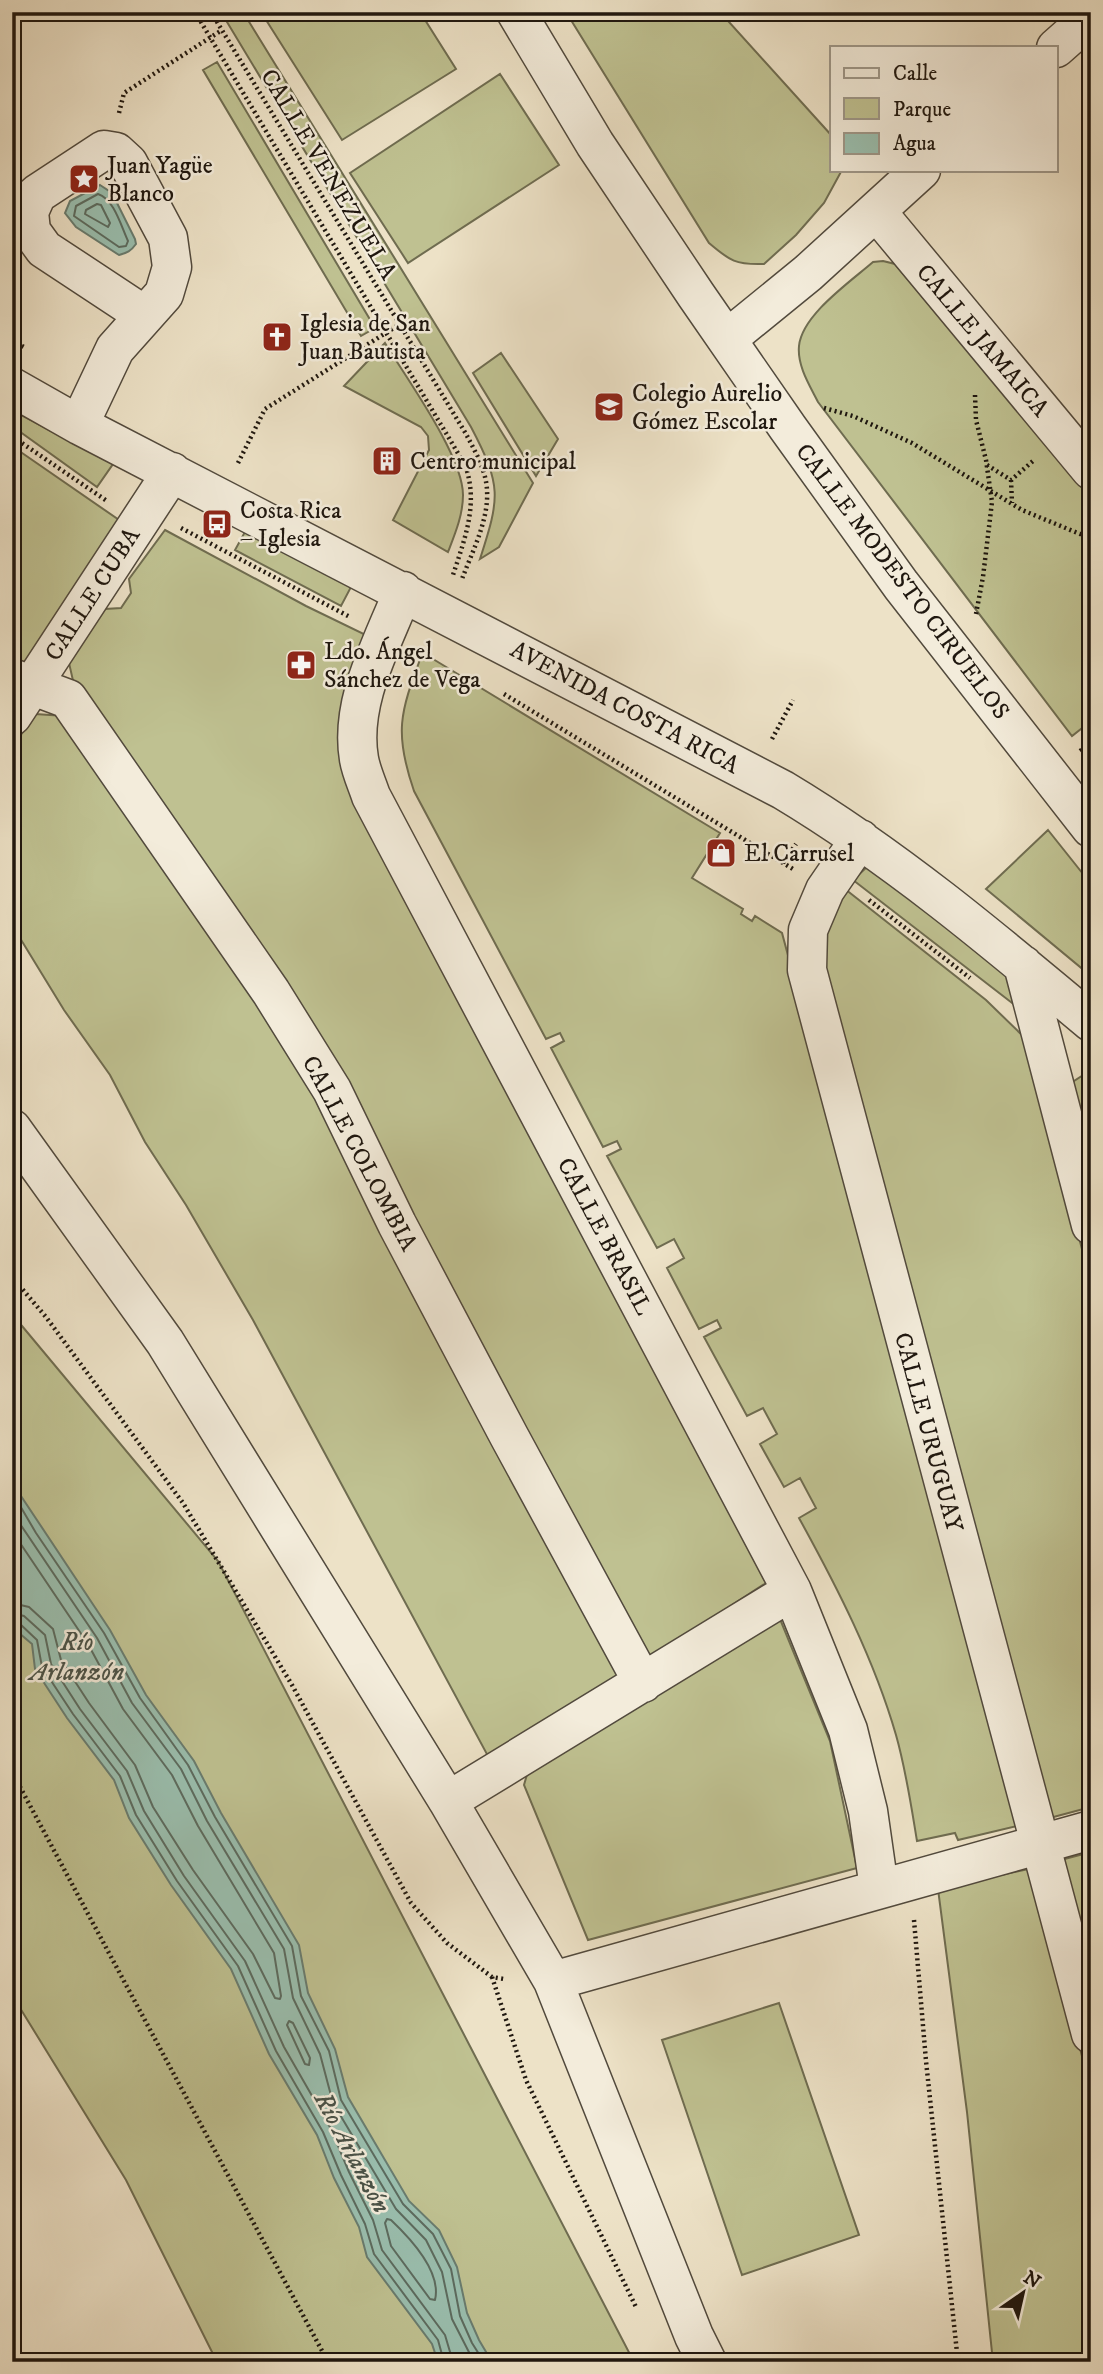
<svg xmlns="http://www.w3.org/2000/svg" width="1103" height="2374" viewBox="0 0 1103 2374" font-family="'IM FELL DW Pica',serif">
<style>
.green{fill:#bfc191;stroke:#6f6c50;stroke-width:2}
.water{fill:#9abfaf;stroke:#697c6f;stroke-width:2}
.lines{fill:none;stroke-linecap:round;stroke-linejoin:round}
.shore{stroke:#5c6b5f;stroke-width:2}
.minor-casing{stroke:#524a3d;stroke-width:41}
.path{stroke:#1f170f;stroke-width:4.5;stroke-dasharray:2 3.5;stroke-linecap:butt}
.minor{stroke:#f3ecdb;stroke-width:38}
.labels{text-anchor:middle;stroke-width:5;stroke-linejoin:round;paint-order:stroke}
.poi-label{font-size:24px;fill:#1f170f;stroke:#f3ecdb;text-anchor:start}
.street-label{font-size:24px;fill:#1f170f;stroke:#f3ecdb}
.water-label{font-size:26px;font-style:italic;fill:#4a5247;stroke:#f3ecdb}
</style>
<rect width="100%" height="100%" fill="#ede2c7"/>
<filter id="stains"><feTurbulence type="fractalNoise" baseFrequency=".00286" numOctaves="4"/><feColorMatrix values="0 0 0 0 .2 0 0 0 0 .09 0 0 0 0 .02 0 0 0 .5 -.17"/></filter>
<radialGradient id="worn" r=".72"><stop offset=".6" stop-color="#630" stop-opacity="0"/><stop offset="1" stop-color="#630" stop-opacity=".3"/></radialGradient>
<path class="green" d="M221,12H243L533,483L499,547L480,559C500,497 502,486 471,427Z
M261,12H420L456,69L342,140Z
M566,12H720L832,136V170H842L824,203L796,235L764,264C736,265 730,261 709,243Z
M217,62L375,328L361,336L203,70Z
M500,74L559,165L408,263L350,173Z
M883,261L895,264L1091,498V721L1072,736L818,402C810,386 797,366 799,346C802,315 850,282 873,262Z
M385,343C407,379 463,456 463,495C463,515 455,534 448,552L393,520L429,450L428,436L421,427L344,386Z
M501,353L558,439L536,476L473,373Z
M12,410L113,464L97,487L12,426Z
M12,446L122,522L22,667L12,660Z
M165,530L306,606L370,637L341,762L766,1583L652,1657L642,1655L74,685L69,663L105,609L121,608L131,593L129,579Z
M246,530L351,587L341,606L235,550Z
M428,656L720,833L692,878L743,909L741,914L752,921L755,916L782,933L1021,1825L958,1840L955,1833L917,1841C911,1805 906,1770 896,1735C874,1659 837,1587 799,1518L816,1508L800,1478L784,1487L760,1444L777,1434L763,1408L747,1416L704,1337L721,1328L717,1320L699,1329L667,1268L684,1258L674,1239L657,1248L607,1156L621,1149L617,1141L603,1147L551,1048L564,1041L560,1033L546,1039L414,791C394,733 400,713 421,657L427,659Z
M35,714L65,716L294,1050L622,1683L489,1758L253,1320L186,1205L145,1142L110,1075L64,1010L12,925V748Z
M1048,830L1091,884V976L986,889Z
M869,865L1009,978L1016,1006L853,880Z
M845,889L986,1000L1025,1038L1047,1117L1091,1283V1807L1046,1819L817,966L824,927Z
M1091,1070V1159L1071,1083Z
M12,1314L218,1561L634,2362H217L126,2180L12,1995Z
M780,1619L830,1741L857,1868L588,1940L524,1785L528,1771Z
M1091,1852V1986L1057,1861Z
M1033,1868L1089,2083H1087L1091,2096V2362H993L967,2112L938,1889Z
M779,2003L859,2235L742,2275L662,2040Z"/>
<path class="water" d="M100,185L112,193L135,239L136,244C131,251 127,253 119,255L76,227L65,213L70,201Z
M12,1469L21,1496L110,1630L146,1695L194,1761L221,1813L299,1945L308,1993L335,2049L348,2097L409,2201L439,2230L457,2267L467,2313L479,2340L492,2362H438L432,2344L367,2257L359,2227L334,2178L317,2135L269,2054L231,1969L171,1885L129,1818L114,1780L67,1718L35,1669L32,1644L12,1627Z"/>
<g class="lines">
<path class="shore" d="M98,194C114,199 121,226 128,241L126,246L119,247L74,216L76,206Z
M97,204L101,205L110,223L108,227L85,214L86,210Z
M12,1492L36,1533L104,1633L140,1698L188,1765L215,1817L292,1946L301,1996L329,2051L341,2100L403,2204L433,2234L451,2269L460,2316L472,2343L484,2362
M12,1512L97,1638L132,1703L181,1769L207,1821L284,1949L293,1998L320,2054L333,2103L396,2209L426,2240L442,2272L452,2319L474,2362
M12,1531L88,1644L123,1709L172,1775L198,1826L274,1953L281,1996L280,1999L275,1998L253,1954L193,1870L153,1807L135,1765L89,1703L61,1660L53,1629L29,1607L12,1603
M12,1613L24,1616L45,1635L51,1664L80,1709L127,1771L144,1811L184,1876L245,1961L284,2047L331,2129L349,2172L373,2220L382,2250L445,2335L453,2362
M12,1622L19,1623L37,1640L42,1667L73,1714L120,1776L136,1815L177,1881L238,1966L276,2051L323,2132L341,2175L365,2224L374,2254L438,2340L444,2362
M289,2021L293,2023L310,2058L309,2065L305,2064L287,2025Z
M387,2219L391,2220C410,2238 442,2271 435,2300L430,2299L391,2246L385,2223Z"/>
<g class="minor-casing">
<path id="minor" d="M516,12L595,144L696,295L788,428L901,585L1091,828
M1056,48L1091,17
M876,211L1091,470
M727,339L808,273L921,170
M12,387L79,425L783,790C893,856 992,939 1091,1022
M79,425L115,349L164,294L172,267L168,238L128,163L116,152L104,150L37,194L29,212L31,231L44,249L144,315
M403,591C383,643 349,701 359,759C361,771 367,784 371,796L792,1591L848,1730L868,1811L879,1888
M12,678L68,699L271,992L332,1090L397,1224L509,1436L643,1683
M12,716L172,472
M860,839L825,890L808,930L807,970L1091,2034
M1023,965L1091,1225
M12,1129L165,1342L448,1801L553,1981L694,2336L707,2362
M448,1801L792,1591
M553,1981L1091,1830"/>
</g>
<path class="path" d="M195,12L465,465C479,503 465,538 453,575
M211,12L466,434C475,451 486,470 487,490C489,520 472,552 462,579
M119,113L124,93L222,30
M12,341L24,347
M975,395L976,420L986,460L992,502L983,577L976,614
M824,408L853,416L912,443L1022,510L1080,534L1091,533
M13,437L107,501
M238,463L265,409L400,324
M987,465L1011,480L1033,461
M1011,480L1012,503
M181,528L350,617
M504,694L793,869
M772,739L793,700
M1080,751L1091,743
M783,863L796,844
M869,900L970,978
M12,1277L46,1317L183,1503L292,1685L411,1903L447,1943L492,1977L504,1979
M12,1772L328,2362
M914,1920L926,2061L958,2362
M492,1977L526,2080L636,2307"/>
<use href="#minor" class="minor"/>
</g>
<defs>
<g id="sight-square" transform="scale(1.575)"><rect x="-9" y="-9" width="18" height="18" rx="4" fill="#8f2418" stroke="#f3ecdb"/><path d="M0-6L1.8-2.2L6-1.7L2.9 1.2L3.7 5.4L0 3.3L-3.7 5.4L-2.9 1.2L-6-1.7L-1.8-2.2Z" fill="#fff"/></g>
<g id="church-square" transform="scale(1.575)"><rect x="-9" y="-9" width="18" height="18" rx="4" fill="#8f2418" stroke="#f3ecdb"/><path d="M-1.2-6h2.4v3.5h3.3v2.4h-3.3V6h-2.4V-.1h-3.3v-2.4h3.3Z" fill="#fff"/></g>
<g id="school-square" transform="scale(1.575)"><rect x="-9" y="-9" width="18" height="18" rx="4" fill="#8f2418" stroke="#f3ecdb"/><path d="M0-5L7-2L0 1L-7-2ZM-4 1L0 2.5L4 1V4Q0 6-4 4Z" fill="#fff"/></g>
<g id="building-square" transform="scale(1.575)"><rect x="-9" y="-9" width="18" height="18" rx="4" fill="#8f2418" stroke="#f3ecdb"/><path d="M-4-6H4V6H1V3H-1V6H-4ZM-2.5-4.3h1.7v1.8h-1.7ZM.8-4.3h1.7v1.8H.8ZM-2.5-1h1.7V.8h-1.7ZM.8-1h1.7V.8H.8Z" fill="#fff"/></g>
<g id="bus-square" transform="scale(1.575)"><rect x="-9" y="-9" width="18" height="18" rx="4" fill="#8f2418" stroke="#f3ecdb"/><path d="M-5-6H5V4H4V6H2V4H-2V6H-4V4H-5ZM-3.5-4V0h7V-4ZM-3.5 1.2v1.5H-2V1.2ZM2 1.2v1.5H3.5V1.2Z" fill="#fff"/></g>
<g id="pharmacy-square" transform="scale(1.575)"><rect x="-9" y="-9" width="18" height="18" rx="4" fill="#8f2418" stroke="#f3ecdb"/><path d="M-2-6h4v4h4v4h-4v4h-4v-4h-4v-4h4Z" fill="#fff"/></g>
<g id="shop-square" transform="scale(1.575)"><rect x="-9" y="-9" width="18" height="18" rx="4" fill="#8f2418" stroke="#f3ecdb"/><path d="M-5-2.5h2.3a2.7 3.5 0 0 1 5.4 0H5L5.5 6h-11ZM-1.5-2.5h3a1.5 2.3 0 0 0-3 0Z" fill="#fff"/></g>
</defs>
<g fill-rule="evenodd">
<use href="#sight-square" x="84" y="179"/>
<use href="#church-square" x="277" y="337"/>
<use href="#school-square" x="609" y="407"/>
<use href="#building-square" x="387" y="461"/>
<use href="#bus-square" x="217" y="524"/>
<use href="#pharmacy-square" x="301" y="665"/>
<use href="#shop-square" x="721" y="853"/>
</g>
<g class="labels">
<g class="poi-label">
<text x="107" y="173">Juan Yagüe<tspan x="107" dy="28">Blanco</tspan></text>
<text x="300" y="331">Iglesia de San<tspan x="300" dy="28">Juan Bautista</tspan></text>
<text x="632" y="401">Colegio Aurelio<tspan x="632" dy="28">Gómez Escolar</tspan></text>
<text x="410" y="469">Centro municipal</text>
<text x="240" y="518">Costa Rica<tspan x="240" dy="28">– Iglesia</tspan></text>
<text x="324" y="659">Ldo. Ángel<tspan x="324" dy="28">Sánchez de Vega</tspan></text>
<text x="744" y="861">El Carrusel</text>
</g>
<g class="street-label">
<text transform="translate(329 174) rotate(59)" y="8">CALLE VENEZUELA</text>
<text transform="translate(983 340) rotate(50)" y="8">CALLE JAMAICA</text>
<text transform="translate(903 581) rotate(53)" y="8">CALLE MODESTO CIRUELOS</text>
<text transform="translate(92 594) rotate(-57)" y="8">CALLE CUBA</text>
<text transform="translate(625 707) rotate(28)" y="8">AVENIDA COSTA RICA</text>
<text transform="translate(360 1153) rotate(62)" y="8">CALLE COLOMBIA</text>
<text transform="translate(605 1236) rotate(62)" y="8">CALLE BRASIL</text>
<text transform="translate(929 1432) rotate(75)" y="8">CALLE URUGUAY</text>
</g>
<g class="water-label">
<text x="77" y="1650">Río<tspan x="77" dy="30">Arlanzón</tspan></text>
<text transform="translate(353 2152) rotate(62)" y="9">Río Arlanzón</text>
</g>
</g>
<rect width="1103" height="2374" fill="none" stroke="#ede2c7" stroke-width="42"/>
<rect x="14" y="14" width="1075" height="2346" fill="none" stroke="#1f170f" stroke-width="3.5"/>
<rect x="21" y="21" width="1061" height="2332" fill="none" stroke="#1f170f" stroke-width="2"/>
<rect x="830" y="46" width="228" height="126" fill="#f3ecdb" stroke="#9e9789" stroke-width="2"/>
<rect x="844" y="68" width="35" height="10" fill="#f3ecdb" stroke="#9e9789" stroke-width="2"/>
<text x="893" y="80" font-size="21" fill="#1f170f">Calle</text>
<rect x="844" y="98" width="35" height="21" fill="#bfc191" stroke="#9e9789" stroke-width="2"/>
<text x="893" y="116" font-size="21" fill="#1f170f">Parque</text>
<rect x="844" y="133" width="35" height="21" fill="#9abfaf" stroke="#9e9789" stroke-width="2"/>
<text x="893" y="150" font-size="21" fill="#1f170f">Agua</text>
<g transform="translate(1023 2293) rotate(34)" stroke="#f3ecdb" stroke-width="5" paint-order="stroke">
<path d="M0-5L12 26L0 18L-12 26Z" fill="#1f170f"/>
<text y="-10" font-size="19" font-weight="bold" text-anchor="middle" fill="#1f170f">N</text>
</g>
<rect width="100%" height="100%" filter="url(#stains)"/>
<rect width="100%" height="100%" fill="url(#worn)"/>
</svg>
